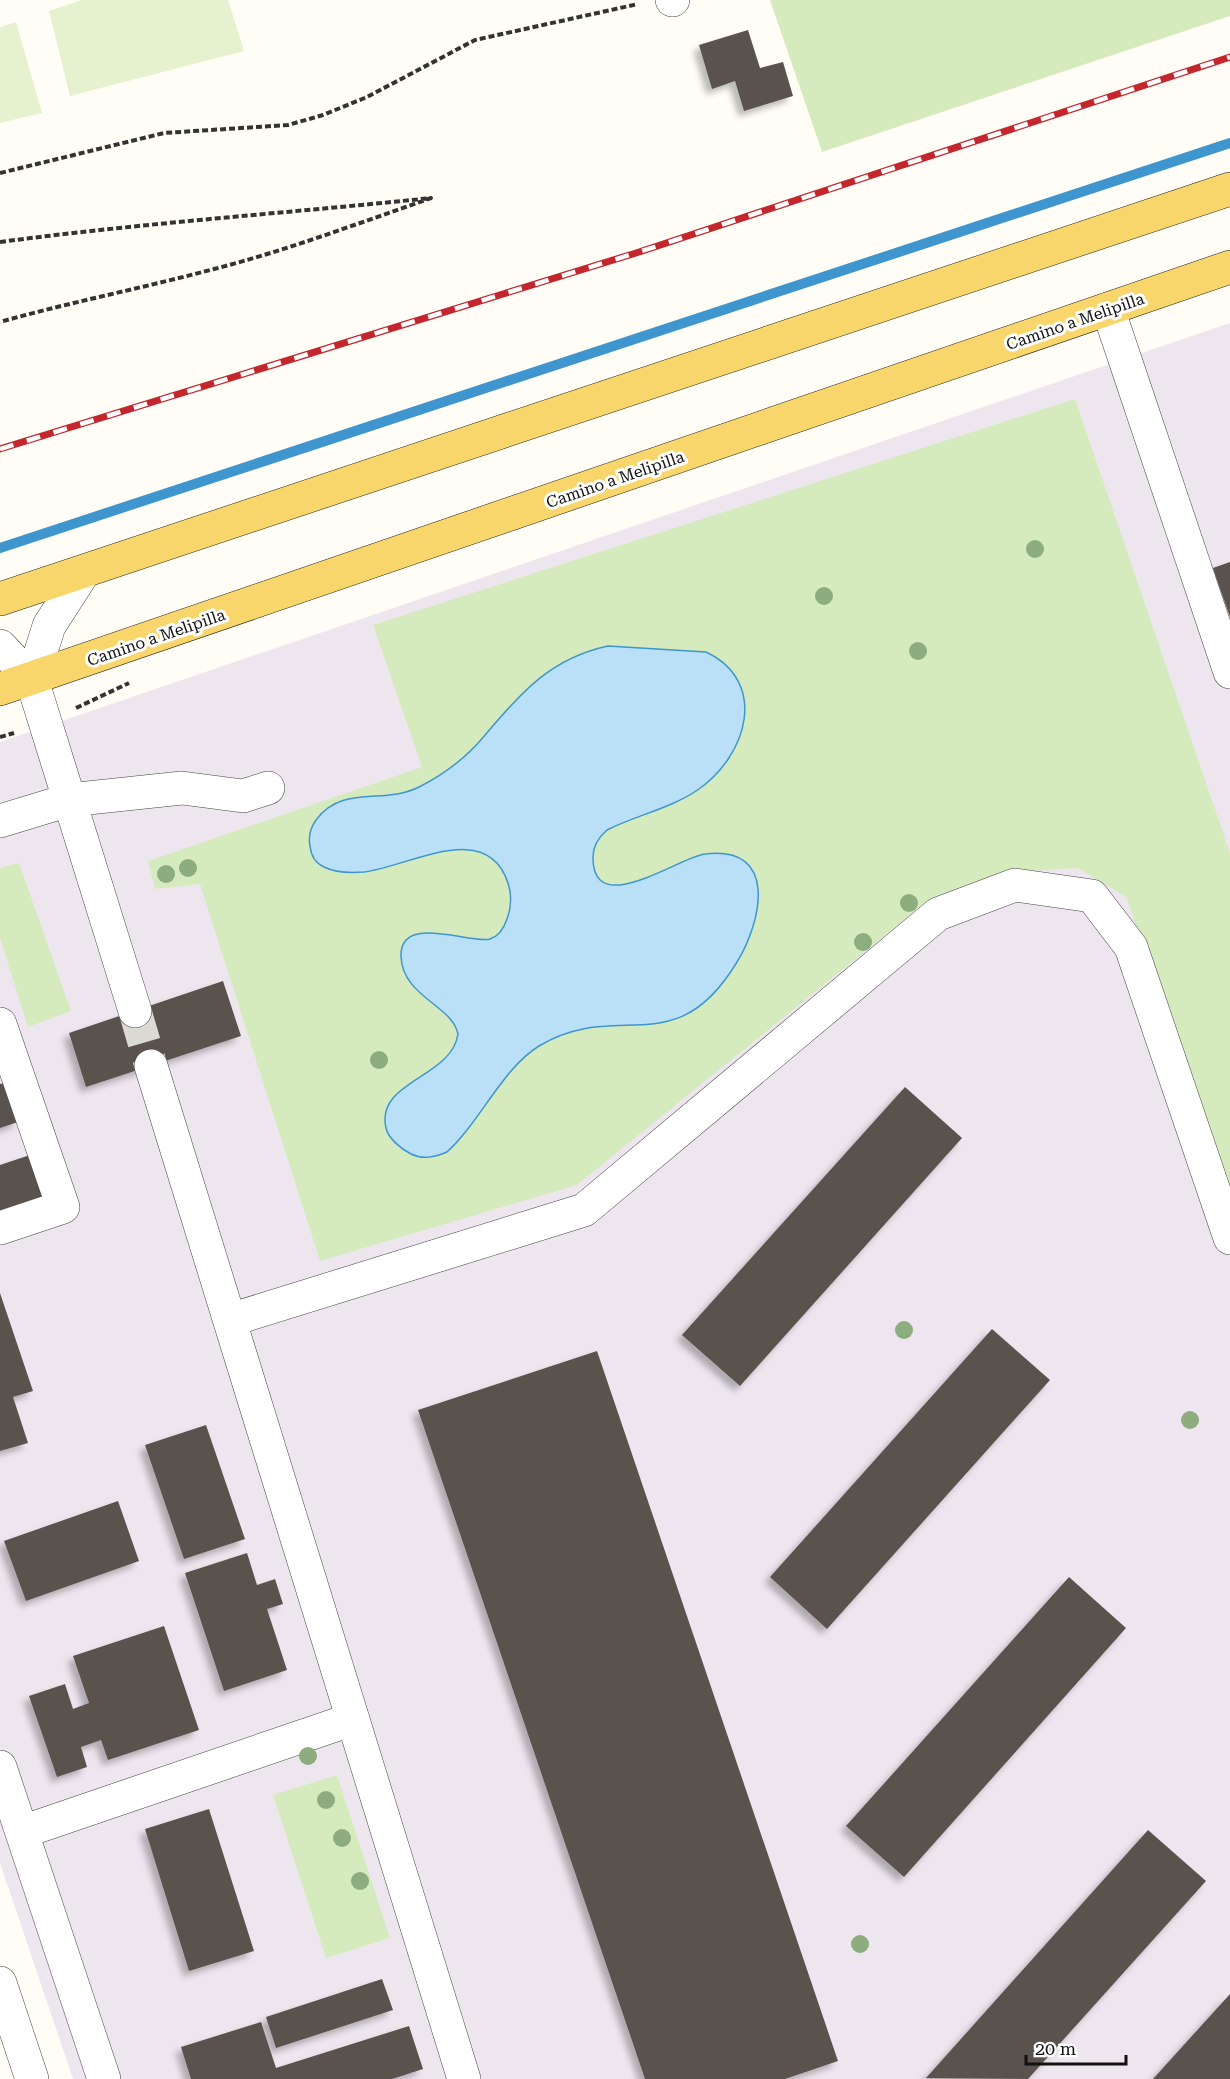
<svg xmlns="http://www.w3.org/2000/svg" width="1230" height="2079" viewBox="0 0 1230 2079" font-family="'Roboto Serif',serif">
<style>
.industrial{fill:#eee6ef}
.green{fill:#d5ebbd}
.pitch{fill:#e6f2cf}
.water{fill:#b9e0f7;stroke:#3f96cf;stroke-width:1.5}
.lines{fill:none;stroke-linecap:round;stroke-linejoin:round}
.stream{stroke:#3f96cf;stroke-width:10}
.building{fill:#5a524d;filter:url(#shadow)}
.minor-tunnel{stroke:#dbdad3;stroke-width:33;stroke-dasharray:33 16;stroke-linecap:butt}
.minor-casing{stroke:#444;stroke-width:34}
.major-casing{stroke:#222;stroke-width:34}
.path{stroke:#333;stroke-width:4;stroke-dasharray:6 3;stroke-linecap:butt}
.minor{stroke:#fff;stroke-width:33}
.major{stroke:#f9d66b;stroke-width:33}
.rail-casing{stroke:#c4262e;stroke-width:7}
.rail{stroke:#fff;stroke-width:4.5;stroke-dasharray:14;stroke-linecap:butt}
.tree{fill:#8dad7f}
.labels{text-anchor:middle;stroke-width:6;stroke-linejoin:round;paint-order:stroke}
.street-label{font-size:16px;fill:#111;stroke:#fff}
</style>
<defs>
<filter id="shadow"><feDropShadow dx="-5.5" dy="5.5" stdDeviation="3" flood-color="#0004"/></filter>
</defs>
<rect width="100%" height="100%" fill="#fffdf5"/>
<path class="industrial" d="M1230,323V2079H73L0,1863V742Z"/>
<path class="green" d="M770,0H1230V16L822,152Z
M1075,399L1230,853V1192L1126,897L1078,868L1015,872L932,897L577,1185L320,1261L200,884L155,889L148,861L422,767L373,625Z
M19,863L71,1011L28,1027L0,938V868Z
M337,1775L390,1938L326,1958L273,1795Z"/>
<path class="pitch" d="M82,0H228L244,51L70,96L49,11Z
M16,22L42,113L0,123V27Z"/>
<path class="water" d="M608,646L706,652C769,682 747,755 699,789C672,808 637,815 607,830C599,837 593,846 593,857C592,921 681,856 705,854C780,845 761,923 737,962C675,1065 618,998 539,1046C502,1069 480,1122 447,1152C435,1157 423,1160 411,1154C401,1149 388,1138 386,1128C375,1081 452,1078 458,1034C452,1005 403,997 401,957C399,912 472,945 490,939C499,936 504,928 507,919C511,908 512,895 508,883C487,818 408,867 364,872C351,873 336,873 324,867C315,863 311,855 310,846C308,836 311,827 316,820C342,784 384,805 419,787C445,774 468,756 486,734C522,691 552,658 608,646Z"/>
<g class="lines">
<path class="stream" d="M0,548L1230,143"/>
</g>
<path class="building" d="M748,30L760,68L783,62L793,96L744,111L735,81L712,89L699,45Z
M1230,562V617L1213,568Z
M223,981L241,1036L86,1087L69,1033Z
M5,1083L18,1122L0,1128V1084Z
M905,1087L962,1138L740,1386L682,1335Z
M30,1155L46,1198L0,1214V1165Z
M0,1293L33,1391L13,1397L28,1443L0,1451Z
M992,1329L1050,1380L827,1629L770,1577Z
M597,1351L838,2061L785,2079H645L418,1410Z
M206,1425L245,1539L184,1559L145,1445Z
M118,1501L139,1561L26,1601L4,1541Z
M247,1553L257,1585L275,1579L283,1604L267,1609L287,1670L224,1691L185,1573Z
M1069,1577L1126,1628L904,1877L846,1826Z
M164,1626L199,1730L108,1760L101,1740L81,1747L87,1767L57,1777L29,1696L65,1684L73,1709L89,1703L73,1656Z
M209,1809L254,1951L189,1971L145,1829Z
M1148,1830L1206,1881L1028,2079L926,2078Z
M382,1979L393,2010L276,2048L266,2017Z
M1230,1994V2079H1153Z
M261,2022L276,2068L409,2026L423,2069L392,2079H191L181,2047Z"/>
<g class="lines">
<path class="minor-tunnel" d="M135,1011L151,1066"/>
<g class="minor-casing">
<path id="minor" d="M672,0H673
M1108,309L1230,672
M0,646L32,680L135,1011
M32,680L49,626L83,573
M0,821L69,800L182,788L243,796L268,788
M0,1024L63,1207L0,1228
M151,1066L464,2079
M230,1320L584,1210L938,914L1015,885L1092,896L1131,947L1230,1238
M0,1767L104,2079
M22,1832L353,1719
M0,1983L32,2079"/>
</g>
<g class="major-casing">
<path id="major" d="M0,599L1230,189
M0,689L1230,267"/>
</g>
<path class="path" d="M0,173L164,133L288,125L323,115L367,97L475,40L638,4
M0,242C143,223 288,213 431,198C359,223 288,250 214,269C143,288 71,302 0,322
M76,708L129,683
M0,737L14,733"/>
<use href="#minor" class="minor"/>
<use href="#major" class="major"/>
<g class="rail-casing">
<path id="rail" d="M0,449L636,253L1230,57"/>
</g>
<use href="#rail" class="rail"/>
</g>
<g class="tree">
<circle cx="1035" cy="549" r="9"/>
<circle cx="824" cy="596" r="9"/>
<circle cx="918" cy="651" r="9"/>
<circle cx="188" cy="868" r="9"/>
<circle cx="166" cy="874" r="9"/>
<circle cx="909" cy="903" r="9"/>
<circle cx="863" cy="942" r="9"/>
<circle cx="379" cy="1060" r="9"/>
<circle cx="904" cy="1330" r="9"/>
<circle cx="1190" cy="1420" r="9"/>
<circle cx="308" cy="1756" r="9"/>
<circle cx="326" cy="1800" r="9"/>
<circle cx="342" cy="1838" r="9"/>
<circle cx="360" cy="1881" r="9"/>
<circle cx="860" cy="1944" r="9"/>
</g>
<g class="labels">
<g class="street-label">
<text transform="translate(1075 321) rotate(-19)" y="6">Camino a Melipilla</text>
<text transform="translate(615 479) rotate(-19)" y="6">Camino a Melipilla</text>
<text transform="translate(156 637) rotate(-19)" y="6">Camino a Melipilla</text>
</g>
</g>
<path d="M1026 2055v9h100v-9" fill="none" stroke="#111111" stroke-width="3"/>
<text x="1035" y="2055" font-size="18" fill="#111111" stroke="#ffffff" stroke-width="4.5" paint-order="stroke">20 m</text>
</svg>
